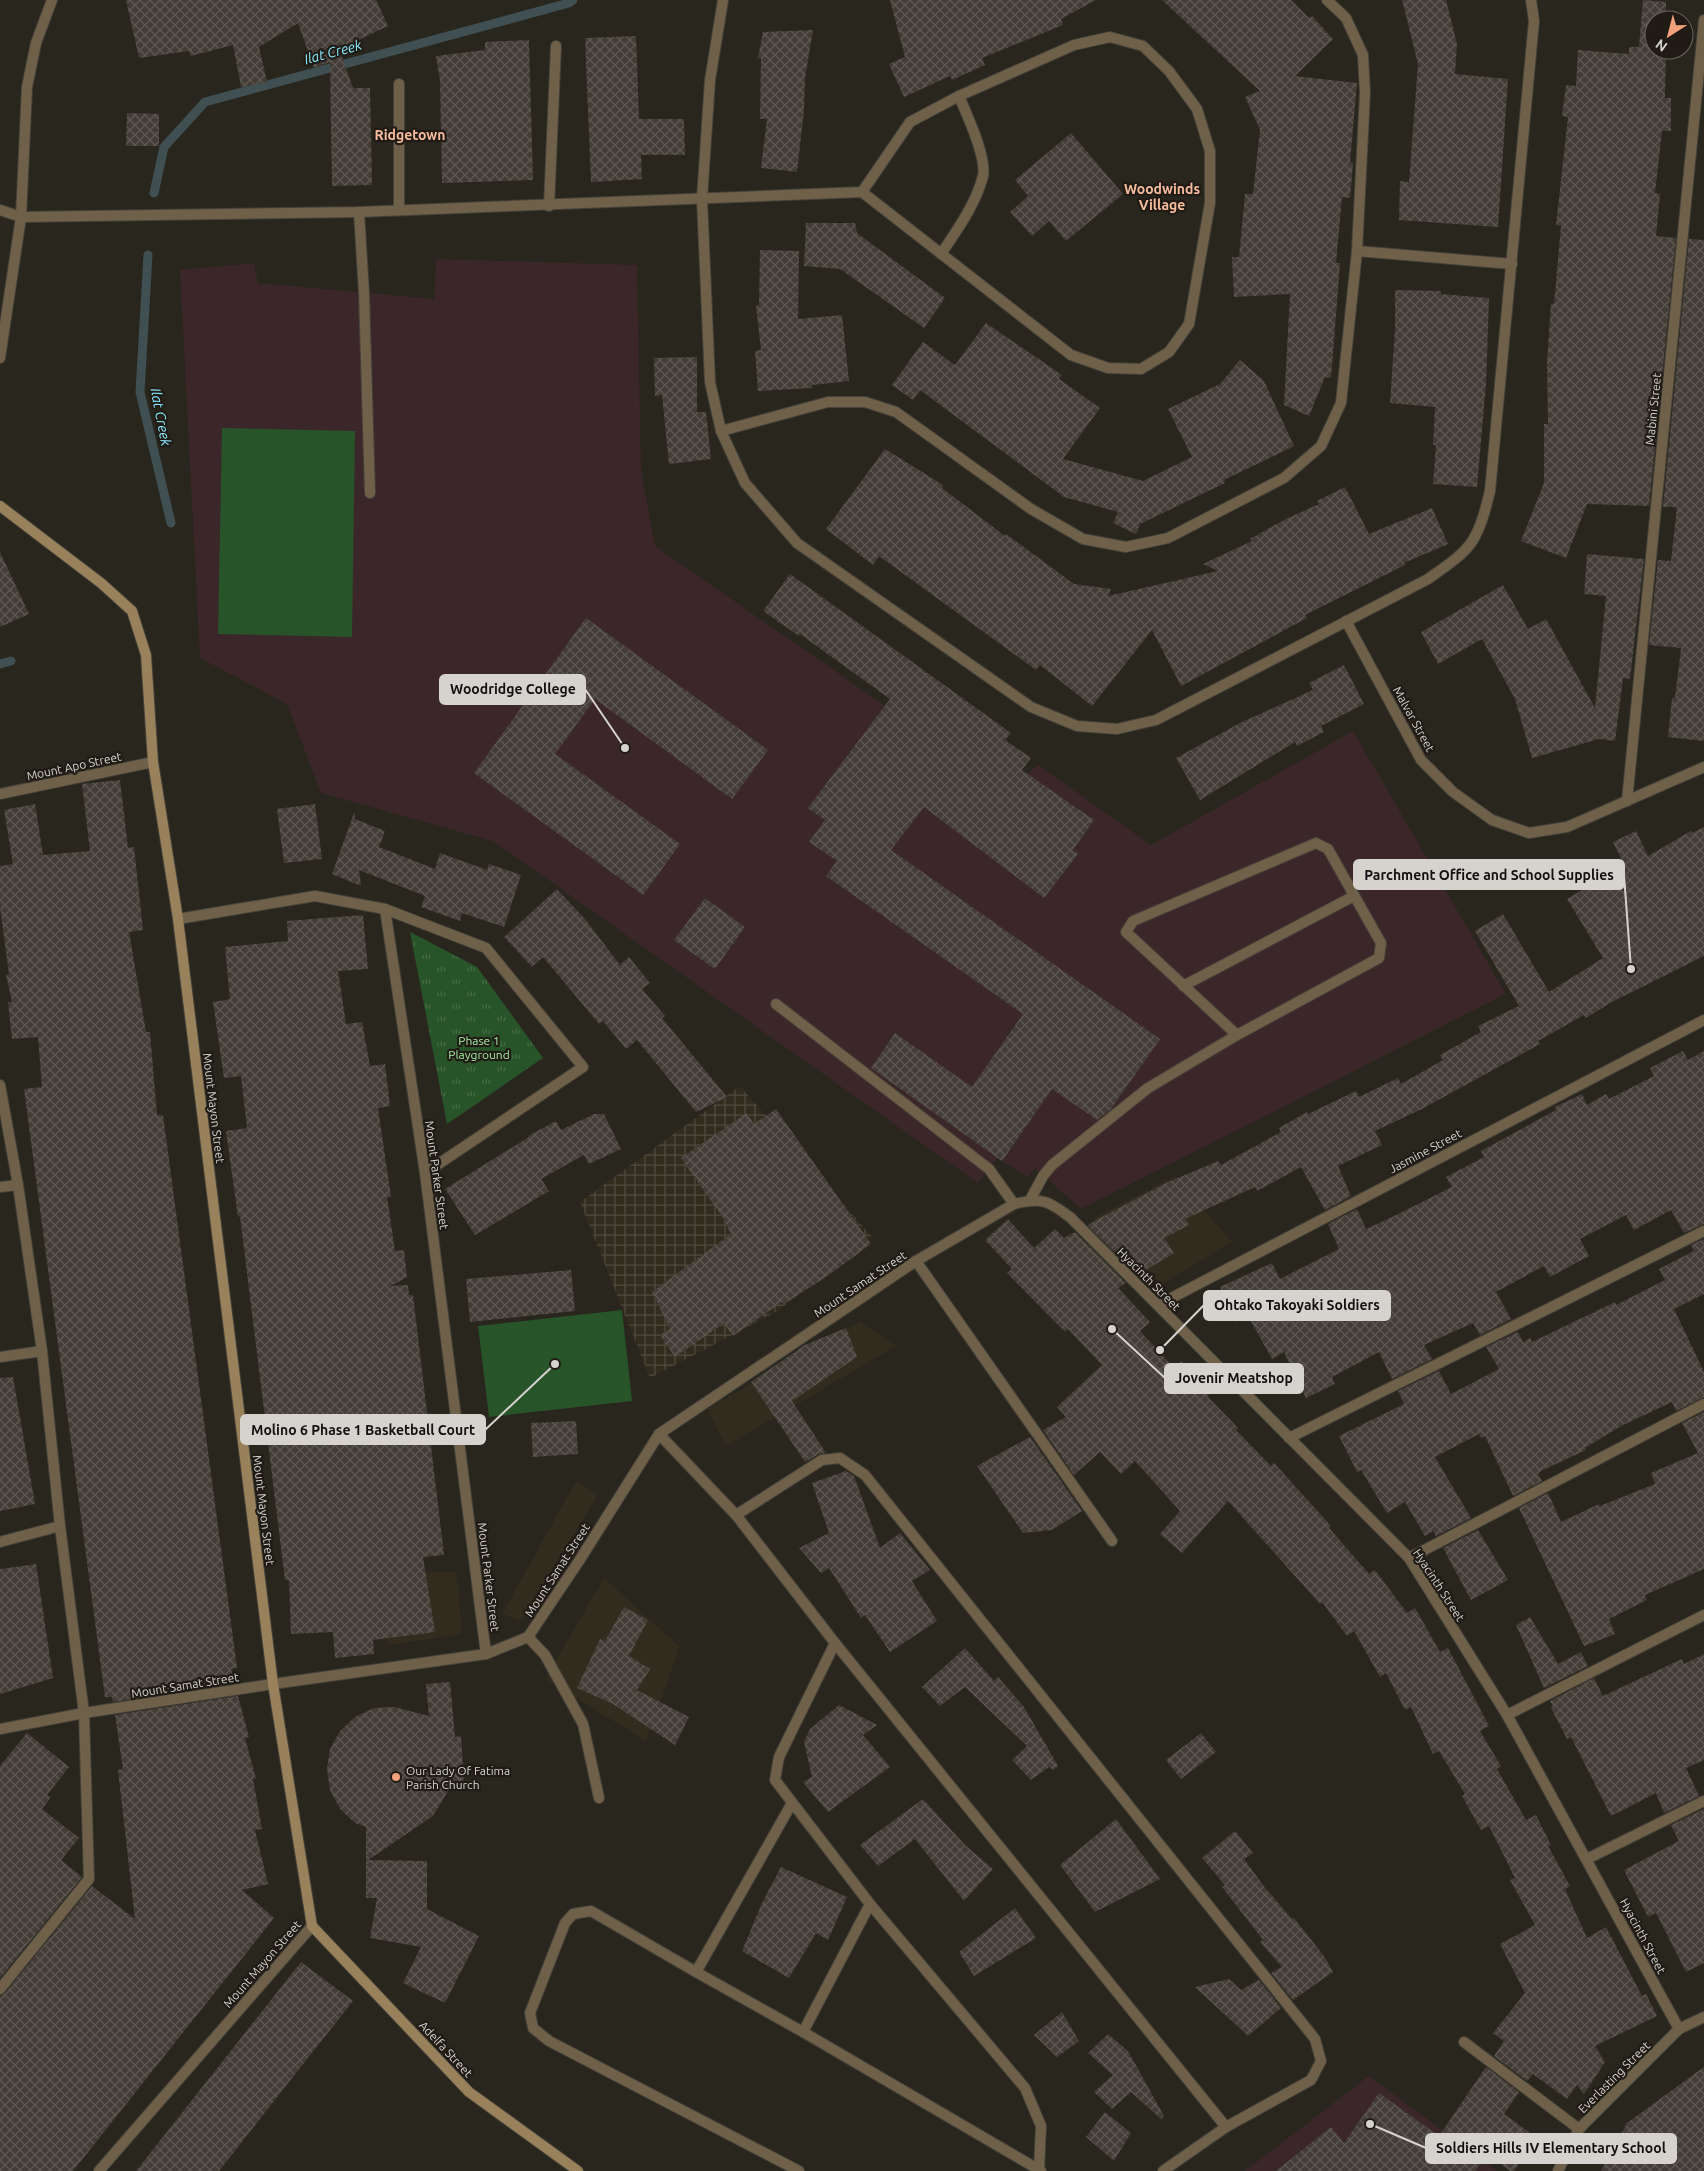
<svg xmlns="http://www.w3.org/2000/svg" width="1704" height="2171" viewBox="0 0 1704 2171" font-family="Ubuntu,sans-serif">
	<style>
		.built { fill: #322c1e }
		.industrial { fill: url(#industrial-grid) }
		.education { fill: #3b2729 }
		.park { fill: url(#park-tufts) }
		.pitch { fill: #285429 }
		.lines { fill: none; stroke-linecap: round; stroke-linejoin: round }
		.stream { stroke: #404f51; stroke-width: 9 }
		.building { fill: url(#building-cross-hatch) }
		.lane-casing { stroke: #45423a; stroke-width: 12 }
		.street-casing { stroke: #45423a; stroke-width: 12 }
		.secondary-casing { stroke: #45423a; stroke-width: 12 }
		.lane { stroke: #6f6149; stroke-width: 10 }
		.street { stroke: #6f6149; stroke-width: 10 }
		.secondary { stroke: #99825b; stroke-width: 10 }
		.poi-dot { fill: #f1a17b; stroke: #201c15; stroke-width: 2 }
		.labels { text-anchor: middle; dominant-baseline: central; stroke-width: 4.5; stroke-linejoin: round; paint-order: stroke }
		.street-label { font-size: 12px; fill: #d6d3ce; stroke: #201c15 }
		.park-label { font-size: 12px; fill: #a4eba4; stroke: #201c15 }
		.poi-label { font-size: 12px; fill: #d6d3ce; stroke: #201c15; text-anchor: start }
		.water-label { font-size: 14px; font-style: italic; fill: #89e9fd; stroke: #201c15 }
		.neighbourhood-label { font-size: 14px; font-weight: bold; fill: #f7bb9e; stroke: #201c15 }
		.leader { fill: none; stroke: #d6d3ce; stroke-width: 2 }
		.callout-dot { fill: #d6d3ce; stroke: #201c15; stroke-width: 2 }
		.callout { fill: #d6d3ce; stroke: #d6d3ce; stroke-width: 2 }
		.callout-label { font-size: 14px; text-anchor: middle; font-weight: bold; fill: #111 }
	</style>
	<defs>
		<pattern id="industrial-grid" width="8" height="8" patternUnits="userSpaceOnUse" patternTransform="scale(1.25)"><rect width="8" height="8" fill="#322c1e"/><path d="M0 4h8M4 0v8" fill="none" stroke="#4f4a3e"/></pattern>
		<pattern id="park-tufts" width="24" height="20" patternUnits="userSpaceOnUse" patternTransform="scale(1.25)"><rect width="24" height="20" fill="#285429"/><path d="M3 7l-1-3M5 7V3M7 7l1-3M15 17l-1-3M17 17v-4M19 17l1-3" fill="none" stroke="#466c47"/></pattern>
		<pattern id="building-cross-hatch" width="8" height="8" patternUnits="userSpaceOnUse" patternTransform="scale(1.25)"><rect width="8" height="8" fill="#443d37"/><path d="M0 0l8 8M0 8l8-8" fill="none" stroke="#5e5853"/></pattern>
	</defs>
	<rect width="100%" height="100%" fill="#29261e"/>
	<g class="built">
		<path d="M1175,1176L1232,1242L1162,1284L1093,1218Z"/>
		<path d="M860,1321L896,1346L726,1446L707,1409Z"/>
		<path d="M576,1481L598,1495L521,1621L502,1614Z"/>
		<path d="M420,1572H457L462,1634L388,1645L379,1609Z"/>
		<path d="M604,1578L680,1647L646,1741L545,1679Z"/>
	</g>
	<path class="industrial" d="M740,1086L873,1238L776,1312L650,1378L580,1202Z"/>
	<g class="education">
		<path d="M436,259L637,265L641,470L655,546L1008,791L1038,765L1151,845L1353,731L1506,994L1081,1209L1035,1168L1028,1177L997,1158L978,1183L493,841L321,793L287,704L200,658L180,270L254,263L258,283L434,299Z"/>
		<path d="M1369,2076L1497,2171H1245Z"/>
	</g>
	<path class="park" d="M410,932L477,967L543,1058L447,1124Z"/>
	<g class="pitch">
		<path d="M222,428L355,431L352,637L218,634Z"/>
		<path d="M622,1310L632,1401L489,1417L478,1326Z"/>
	</g>
	<g class="lines">
		<g class="stream">
			<path d="M154,193L164,147L205,102L569,3L573,0"/>
			<path d="M148,255L140,392L171,523"/>
			<path d="M0,664L11,661"/>
		</g>
	</g>
	<g class="building">
		<path d="M126,0H376L388,26L339,49L353,88H370L372,185L332,186L330,62L314,68L298,23L259,47L267,82L241,87L233,45L191,56L189,51L139,58Z"/>
		<path d="M890,0H1096L1061,19L1063,25L982,58L985,65L952,80L950,76L904,97L889,64L905,57Z"/>
		<path d="M1162,0H1291L1309,18L1312,16L1333,39L1295,76L1357,83L1350,162L1353,163L1350,198L1342,197L1336,263H1340L1331,378L1325,377L1309,416L1284,405L1290,294L1234,297L1232,257H1239L1245,194H1253L1260,130L1245,97L1260,91Z"/>
		<path d="M1402,0H1446L1457,44L1455,74L1508,79L1498,227L1399,220L1400,181L1409,182L1418,64Z"/>
		<path d="M1643,0L1666,2V20H1654V50H1666L1665,98H1671V131H1662L1655,193L1660,194L1656,236L1676,238L1649,506L1587,504L1566,558L1521,541L1544,483V424H1548L1547,362L1551,303L1554,304L1561,226L1556,225L1568,117L1562,116L1566,85L1576,86L1578,50L1629,54V47H1639Z"/>
		<path d="M813,30L805,78L804,110L797,172L761,168L767,119H760L761,58H758L763,32Z"/>
		<path d="M636,36L639,119H684L685,155H641L642,179L591,182L585,38Z"/>
		<path d="M529,40L533,180L442,183L440,81L436,56L485,50V42Z"/>
		<path d="M127,113L159,114V146H126Z"/>
		<path d="M1071,133L1123,194L1066,241L1049,221L1032,236L1010,212L1028,196L1015,180Z"/>
		<path d="M806,223H855L857,233L945,298L924,328L840,269L804,266Z"/>
		<path d="M1689,239L1704,240V741L1668,737L1672,698H1675L1681,648L1649,645L1658,560L1671,561L1677,507H1663Z"/>
		<path d="M760,250L799,251L798,319L842,315L849,381L812,385V388L758,391L755,351L761,350L756,306L759,305Z"/>
		<path d="M1395,290L1441,291V294L1489,298L1486,384L1477,487L1433,484L1436,445H1433L1435,407L1390,403L1395,330Z"/>
		<path d="M986,323L1062,375L1059,379L1100,408L1063,459L1143,481L1192,457L1168,409L1220,384L1240,360L1264,381L1294,446L1224,480L1225,483L1140,524L1136,534L1113,523L1118,512L1064,497L920,390L913,400L892,385L923,342L955,365Z"/>
		<path d="M697,357V412H706L711,459L669,464L662,395L655,396L654,358Z"/>
		<path d="M885,449L943,485L942,488L1005,536L1006,534L1074,584L1111,589L1108,596L1218,571L1203,564L1252,541L1250,539L1284,520L1319,504L1317,501L1345,487L1369,534L1432,508L1448,544L1404,563L1405,565L1305,615L1307,618L1181,686L1152,630L1092,706L1040,665L1036,670L879,556L873,565L826,529Z"/>
		<path d="M0,552L29,614L0,627Z"/>
		<path d="M1587,554L1644,559L1630,679L1623,678L1615,741L1599,739L1532,758L1515,699L1482,639L1438,664L1421,632L1503,585L1528,629L1546,619L1595,708L1606,596L1584,594Z"/>
		<path d="M790,574L1011,733L1005,740L1031,758L1022,770L1094,820L1073,850L1078,854L1044,898L924,807L891,850L1160,1039L1111,1109L1097,1120L1052,1089L1002,1161L871,1068L895,1033L972,1087L1023,1014L826,876L837,861L809,842L825,820L808,808L890,699L800,634L799,636L763,611Z"/>
		<path d="M586,618L768,750L732,799L595,699L555,754L680,844L643,895L474,773Z"/>
		<path d="M1344,665L1364,704L1321,726L1324,732L1297,746L1295,742L1200,800L1176,758L1240,723L1313,690L1309,683Z"/>
		<path d="M120,780L128,848L134,847L143,930L129,932L146,1032H150L157,1115H163L237,1668L231,1669L235,1683L113,1702L112,1697H105L24,1089L42,1087L38,1037L12,1039L8,1002H12L6,975L9,974L0,907V866L13,864L4,810L35,804L43,855L90,851L82,784Z"/>
		<path d="M315,804L322,859L284,863L277,809Z"/>
		<path d="M354,813L355,819L385,831L379,847L435,869L440,853L487,870L489,864L521,875L504,927L462,913L460,921L421,907L425,896L359,870L361,886L332,874Z"/>
		<path d="M1704,827V956L1610,1003L1586,1018L1584,1015L1538,1041L1540,1044L1422,1109L1375,1131L1382,1145L1338,1166L1351,1196L1325,1210L1301,1167L1257,1191L1255,1187L1185,1219L1189,1225L1164,1238L1174,1253L1138,1275L1087,1225L1166,1183L1218,1161L1221,1165L1281,1132L1279,1128L1307,1112L1308,1114L1356,1091L1359,1097L1398,1078L1401,1084L1443,1060L1440,1055L1481,1032L1478,1026L1519,1006L1475,931L1503,914L1549,992L1603,958L1567,899L1624,865L1613,842L1636,831L1648,856L1691,831L1692,833Z"/>
		<path d="M557,889L585,919L620,965L629,957L650,983L642,989L665,1016L662,1018L727,1097L696,1112L637,1040L626,1049L603,1021L599,1024L543,957L532,967L504,937Z"/>
		<path d="M705,898L745,927L715,969L674,940Z"/>
		<path d="M363,915L368,969L338,971L346,1024L362,1022L370,1066L385,1064L390,1106L378,1108L391,1197H387L395,1251L404,1250L407,1277L391,1286L408,1285L409,1295H413L444,1555L423,1557L435,1632L373,1640L374,1654L335,1658L333,1632L291,1634L289,1580H285L240,1216L238,1217L226,1131L247,1128L241,1076L224,1078L213,1002L230,999L225,947L288,941L287,921Z"/>
		<path d="M1683,1051L1688,1060L1704,1051V1224L1684,1233L1671,1210L1634,1230L1626,1215L1580,1239L1589,1256L1550,1277L1544,1266L1496,1292L1511,1319L1480,1335L1473,1323L1424,1345L1432,1359L1392,1379L1379,1352L1332,1377L1335,1384L1306,1398L1284,1352L1272,1359L1248,1316L1236,1322L1220,1287L1272,1263L1280,1279L1339,1249L1328,1224L1357,1209L1366,1229L1392,1217L1452,1187L1446,1177L1484,1157L1481,1151L1556,1110L1555,1107L1582,1094L1587,1105L1606,1094L1609,1099L1654,1076L1650,1068Z"/>
		<path d="M776,1109L871,1244L826,1277L784,1304L782,1302L733,1336L724,1323L675,1357L660,1335L670,1329L652,1292L731,1234L724,1219L681,1158L747,1113L754,1124Z"/>
		<path d="M594,1114H604L621,1149L589,1164L584,1155L541,1179L549,1191L475,1235L445,1189L529,1137L528,1136L556,1121L561,1130Z"/>
		<path d="M1008,1219L1034,1248L1055,1229L1064,1238L1075,1232L1126,1283L1118,1288L1150,1322L1140,1331L1174,1368L1181,1361L1211,1393L1207,1396L1238,1428L1236,1430L1271,1466L1274,1463L1331,1526L1329,1528L1369,1574L1375,1570L1407,1613L1415,1608L1440,1652L1448,1648L1489,1726L1480,1731L1501,1766L1497,1769L1526,1820L1536,1815L1551,1845L1548,1846L1570,1886L1565,1889L1587,1938L1606,1927L1642,1996L1646,1994L1657,2016L1595,2046L1605,2062L1584,2094L1577,2085L1567,2099L1533,2074L1527,2081L1494,2056L1504,2041L1493,2033L1525,1993L1500,1944L1535,1925L1510,1880L1515,1878L1489,1826L1481,1830L1462,1796L1465,1794L1439,1751L1433,1754L1411,1707L1405,1710L1386,1673L1380,1677L1354,1631L1347,1636L1322,1602L1320,1604L1228,1501L1182,1553L1160,1534L1180,1511L1135,1461L1121,1474L1100,1452L1074,1475L1043,1430L1066,1417L1057,1407L1102,1365L1068,1329L1065,1332L1007,1273L1012,1269L985,1240Z"/>
		<path d="M1704,1239V1294L1674,1309L1704,1372V1397L1676,1411L1672,1402L1621,1426L1585,1448L1586,1450L1541,1471L1538,1474L1542,1481L1513,1496L1485,1436L1481,1438L1479,1434L1435,1457L1471,1518L1436,1536L1433,1531L1425,1536L1405,1502L1387,1513L1361,1470L1357,1472L1339,1436L1404,1404L1398,1391L1439,1371L1451,1394L1499,1369L1486,1347L1518,1332L1523,1342L1530,1338L1532,1342L1615,1302L1616,1305L1665,1280L1659,1269L1694,1251L1691,1245Z"/>
		<path d="M571,1270L575,1311L470,1322L466,1279Z"/>
		<path d="M846,1328L857,1357L792,1401L826,1453L819,1454L805,1462L751,1382L805,1345Z"/>
		<path d="M13,1377L35,1504L0,1511V1378Z"/>
		<path d="M1704,1412V1569L1645,1595L1647,1600L1609,1619L1615,1634L1584,1646L1519,1508L1548,1493L1561,1522L1599,1504L1600,1506L1655,1484L1651,1473L1698,1453L1682,1423Z"/>
		<path d="M576,1421L578,1454L533,1457L531,1423Z"/>
		<path d="M1030,1437L1082,1511L1052,1530L1023,1533L977,1466Z"/>
		<path d="M846,1471L854,1476L880,1548L900,1533L930,1570L912,1581L937,1621L890,1652L865,1615L861,1618L829,1568L821,1573L799,1548L829,1533L812,1483Z"/>
		<path d="M1478,1530L1508,1580L1471,1600L1443,1548Z"/>
		<path d="M36,1564L53,1678L0,1694V1569Z"/>
		<path d="M624,1607L648,1620L629,1656L650,1669L637,1690L689,1717L675,1745L613,1704L577,1688L600,1639L605,1641Z"/>
		<path d="M1530,1617L1558,1664L1581,1652L1588,1666L1544,1688L1516,1625Z"/>
		<path d="M965,1648L994,1681L998,1677L1024,1707L1058,1766L1053,1770L1049,1767L1031,1780L1012,1760L1027,1746L965,1687L940,1706L922,1687Z"/>
		<path d="M1704,1654V1760L1686,1768L1699,1796L1664,1813L1656,1793L1611,1816L1571,1737L1567,1739L1551,1708L1553,1707L1550,1701L1594,1678L1603,1696L1682,1659L1684,1664Z"/>
		<path d="M450,1682L455,1737L461,1736L464,1784L451,1786L433,1816L368,1860L427,1861V1909L479,1936L445,2003L403,1983L421,1947L370,1938L377,1898H366V1827L355,1823L340,1809L330,1790L327,1769L330,1749L340,1731L355,1717L374,1708L394,1707L429,1716L426,1684Z"/>
		<path d="M238,1696L249,1737L245,1738L256,1779H253L262,1829L255,1830L268,1884L242,1890L274,1918L73,2171H0V1996L5,1993L92,1886L135,1919L118,1770L123,1769L115,1715Z"/>
		<path d="M839,1705L877,1725L863,1735L890,1767L828,1812L803,1782L812,1777L804,1742L810,1729Z"/>
		<path d="M27,1733L69,1767L47,1795L51,1797L42,1809L79,1838L61,1860L82,1877L0,1978V1766Z"/>
		<path d="M1201,1733L1216,1752L1181,1779L1166,1760Z"/>
		<path d="M923,1799L965,1845L993,1869L964,1901L915,1839L878,1866L860,1845Z"/>
		<path d="M1704,1809V1963L1686,1972L1656,1913L1648,1917L1624,1870L1679,1841L1671,1825Z"/>
		<path d="M1116,1819L1160,1879L1095,1912L1060,1865Z"/>
		<path d="M1235,1831L1253,1853L1244,1859L1266,1889L1292,1919L1294,1918L1324,1956L1333,1972L1293,2000L1271,1973L1282,1967L1260,1942L1263,1940L1222,1887L1225,1885L1202,1858Z"/>
		<path d="M781,1867L847,1897L828,1940L816,1933L789,1978L742,1951L762,1903Z"/>
		<path d="M1015,1908L1036,1938L974,1976L959,1952Z"/>
		<path d="M301,1962L353,2001L296,2073L219,2171H136Z"/>
		<path d="M1229,1979L1241,1990L1259,1980L1281,2008L1248,2036L1195,1987Z"/>
		<path d="M1062,2012L1079,2041L1057,2057L1034,2035Z"/>
		<path d="M1108,2034L1128,2051L1164,2116L1161,2119L1131,2092L1112,2109L1094,2092L1113,2075L1088,2053Z"/>
		<path d="M1486,2067L1519,2092L1504,2114L1537,2138L1514,2171H1510L1487,2154L1475,2171H1276L1331,2127L1344,2143L1379,2093L1439,2136Z"/>
		<path d="M1704,2067V2171H1601L1627,2123Z"/>
		<path d="M1105,2112L1131,2133L1114,2161L1086,2137Z"/>
	</g>
	<g class="lines">
		<defs>
			<g id="lane">
				<path d="M359,212L364,293L370,493"/>
				<path d="M1183,986L1354,896"/>
				<path d="M776,1004L989,1169L1014,1204"/>
				<path d="M1030,1200L1043,1176L1052,1165L1148,1088L1237,1035L1379,958L1381,943L1328,849L1316,843L1133,921L1126,932L1237,1035"/>
				<path d="M528,1637L545,1655L583,1724L599,1798"/>
			</g>
			<g id="street">
				<path d="M723,0L710,80L702,199L710,382L721,431L745,483L797,543L1031,707L1077,726L1117,729L1156,720L1428,579C1443,568 1463,556 1473,540C1482,525 1486,507 1490,491L1534,21L1531,0"/>
				<path d="M549,206L556,46"/>
				<path d="M399,209V84"/>
				<path d="M0,210L21,217L359,212L862,192L1071,355L1108,368L1141,369L1169,352L1189,324L1210,203V151L1197,109L1169,71L1143,46L1110,37L1074,45L959,96L910,122L862,192"/>
				<path d="M1357,251L1512,264"/>
				<path d="M941,254C957,230 976,204 983,176C987,157 966,113 959,96"/>
				<path d="M0,358L21,217L27,87L36,43L52,0"/>
				<path d="M721,431L828,402H865L896,412L1031,509L1083,539L1126,547L1168,538L1284,478L1321,446L1341,403L1357,251L1365,93L1363,55L1346,18L1327,0"/>
				<path d="M1346,621L1421,760L1453,792L1492,820L1529,833L1567,827L1704,767"/>
				<path d="M0,794L153,762"/>
				<path d="M1627,801L1704,20"/>
				<path d="M385,909L425,1173L486,1654"/>
				<path d="M178,919L315,896L385,909L486,948L583,1067L425,1173"/>
				<path d="M0,1085L18,1185L42,1351L60,1526L84,1713L89,1879L0,1989"/>
				<path d="M0,1187L18,1185"/>
				<path d="M916,1261L1112,1541"/>
				<path d="M1158,1305L1704,1020"/>
				<path d="M0,1357L42,1351"/>
				<path d="M659,1434L736,1515L835,1643L1226,2127L1163,2171"/>
				<path d="M1289,1438L1704,1231"/>
				<path d="M736,1515L822,1460L840,1458L865,1475L1315,2039L1321,2061L1311,2080L1226,2127"/>
				<path d="M0,1542L60,1526"/>
				<path d="M1409,1558L1704,1404"/>
				<path d="M835,1643L779,1757L775,1780L870,1904L1025,2088L1041,2126L1039,2170"/>
				<path d="M1507,1715L1704,1615"/>
				<path d="M0,1729L84,1713L273,1684L486,1654L528,1637L579,1561L659,1434L916,1261L1014,1204C1042,1197 1049,1201 1071,1218L1409,1558L1507,1715L1679,2029"/>
				<path d="M792,1803L696,1972L803,2032L1041,2171"/>
				<path d="M1587,1859L1704,1801"/>
				<path d="M696,1972L591,1911L573,1914L565,1923L530,2013L533,2028L549,2041L799,2171"/>
				<path d="M803,2032L870,1904"/>
				<path d="M1464,2042L1579,2129"/>
				<path d="M99,2171L312,1926"/>
				<path d="M1558,2171L1579,2129L1679,2029L1704,2017"/>
			</g>
			<path id="secondary" d="M0,506L101,583L132,611L146,655L153,762L178,919L273,1684L312,1926L469,2092L578,2171"/>
		</defs>
		<use href="#lane" class="lane-casing"/>
		<use href="#street" class="street-casing"/>
		<use href="#secondary" class="secondary-casing"/>
		<use href="#lane" class="lane"/>
		<use href="#street" class="street"/>
		<use href="#secondary" class="secondary"/>
	</g>
	<circle class="poi-dot" cx="396" cy="1777" r="5"/>
	<g class="labels">
		<g class="street-label">
			<text transform="translate(1653 409) rotate(-84)">Mabini Street</text>
			<text transform="translate(1414 719) rotate(61)">Malvar Street</text>
			<text transform="translate(74 766) rotate(-12)">Mount Apo Street</text>
			<text transform="translate(214 1108) rotate(83)">Mount Mayon Street</text>
			<text transform="translate(1425 1151) rotate(-28)">Jasmine Street</text>
			<text transform="translate(437 1175) rotate(82)">Mount Parker Street</text>
			<text transform="translate(1149 1279) rotate(45)">Hyacinth Street</text>
			<text transform="translate(860 1284) rotate(-34)">Mount Samat Street</text>
			<text transform="translate(264 1510) rotate(83)">Mount Mayon Street</text>
			<text transform="translate(557 1570) rotate(-57)">Mount Samat Street</text>
			<text transform="translate(489 1577) rotate(83)">Mount Parker Street</text>
			<text transform="translate(1439 1585) rotate(57)">Hyacinth Street</text>
			<text transform="translate(185 1685) rotate(-9)">Mount Samat Street</text>
			<text transform="translate(1643 1936) rotate(62)">Hyacinth Street</text>
			<text transform="translate(262 1964) rotate(-49)">Mount Mayon Street</text>
			<text transform="translate(446 2049) rotate(47)">Adelfa Street</text>
			<text transform="translate(1614 2077) rotate(-45)">Everlasting Street</text>
		</g>
		<g class="park-label">
			<text x="479" y="1040">Phase 1<tspan x="479" dy="14">Playground</tspan></text>
		</g>
		<g class="poi-label">
			<text x="406" y="1770">Our Lady Of Fatima<tspan x="406" dy="14">Parish Church</tspan></text>
		</g>
		<g class="water-label">
			<text transform="translate(333 52) rotate(-15)">Ilat Creek</text>
			<text transform="translate(161 417) rotate(79)">Ilat Creek</text>
		</g>
		<g class="neighbourhood-label">
			<text x="410" y="135">Ridgetown</text>
			<text x="1162" y="189">Woodwinds<tspan x="1162" dy="16">Village</tspan></text>
		</g>
	</g>
	<path class="leader" d="M625 748L585 689M1631 969L1624 875M1160 1350L1204 1305M1112 1329L1165 1378M555 1364L485 1430M1370 2124L1426 2148"/>
	<g class="callout-dot">
		<circle cx="625" cy="748" r="5"/>
		<circle cx="1631" cy="969" r="5"/>
		<circle cx="1160" cy="1350" r="5"/>
		<circle cx="1112" cy="1329" r="5"/>
		<circle cx="555" cy="1364" r="5"/>
		<circle cx="1370" cy="2124" r="5"/>
	</g>
	<g class="callout">
		<rect x="440" y="675" width="145" height="29" rx="5"/>
		<rect x="1354" y="860" width="270" height="29" rx="5"/>
		<rect x="1204" y="1291" width="186" height="29" rx="5"/>
		<rect x="1165" y="1364" width="138" height="29" rx="5"/>
		<rect x="241" y="1415" width="244" height="29" rx="5"/>
		<rect x="1426" y="2134" width="250" height="29" rx="5"/>
	</g>
	<g class="callout-label">
		<text x="513" y="694">Woodridge College</text>
		<text x="1489" y="880">Parchment Office and School Supplies</text>
		<text x="1297" y="1310">Ohtako Takoyaki Soldiers</text>
		<text x="1234" y="1383">Jovenir Meatshop</text>
		<text x="363" y="1435">Molino 6 Phase 1 Basketball Court</text>
		<text x="1551" y="2153">Soldiers Hills IV Elementary School</text>
	</g>
	<g transform="translate(1669 35) rotate(216)"><circle r="24" fill="#201c15" stroke="#69655f"/>
	<path d="M0-4L9 19L0 12L-9 19Z" fill="#f1a17b"/>
	<text y="-8" font-size="14" font-weight="bold" text-anchor="middle" fill="#d6d3ce">N</text>
	</g>
</svg>
